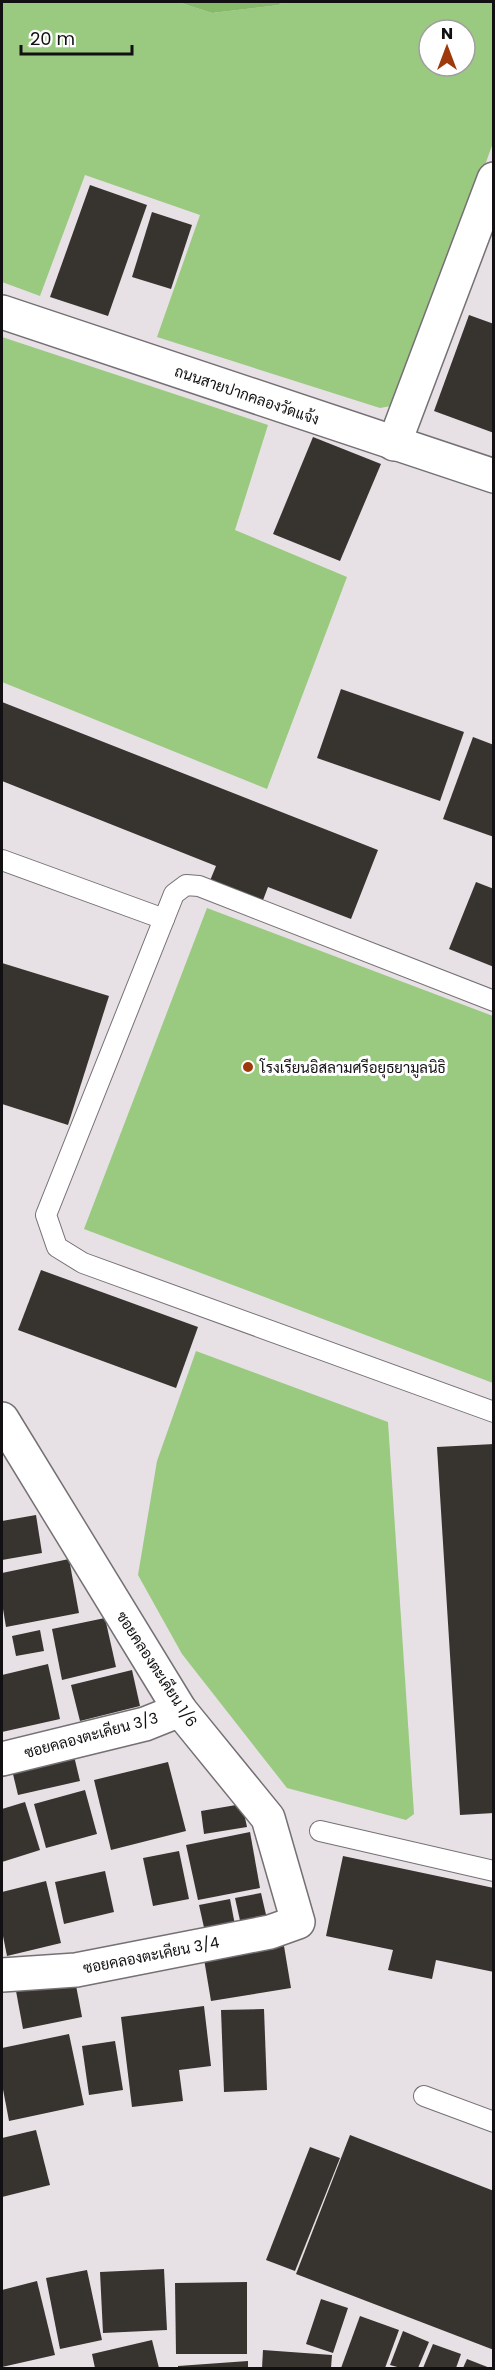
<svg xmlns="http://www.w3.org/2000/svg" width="495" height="2370" viewBox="0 0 495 2370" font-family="Poppins,Sarabun,sans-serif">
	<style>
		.green { fill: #9ac980; fill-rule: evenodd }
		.forest { fill: #86b968 }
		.building { fill: #37332f }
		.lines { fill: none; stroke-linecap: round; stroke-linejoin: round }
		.service-casing { stroke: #757074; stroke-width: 22 }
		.minor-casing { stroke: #757074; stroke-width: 36 }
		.tertiary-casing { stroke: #757074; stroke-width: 36 }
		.service { stroke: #fff; stroke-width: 20 }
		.minor { stroke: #fff; stroke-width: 33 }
		.tertiary { stroke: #fff; stroke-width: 33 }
		.poi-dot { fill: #9e390b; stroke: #fff; stroke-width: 2 }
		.labels { text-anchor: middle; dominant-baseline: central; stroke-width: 6; stroke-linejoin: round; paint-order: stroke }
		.street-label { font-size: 15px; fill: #121012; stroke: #fff }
		.poi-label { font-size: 15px; fill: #121012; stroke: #fff; text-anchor: start }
	</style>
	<rect width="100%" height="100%" fill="#e7e1e6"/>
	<g class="green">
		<path d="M2,2H178L212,13L279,5L281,2H493V143L397,405L380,408L157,337L200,215L85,175L40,296L2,282ZM429,30H465V66H429Z"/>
		<path d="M2,337L268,425L235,530L347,577L267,789L2,682Z"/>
		<path d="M207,908L493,1016V1383L84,1229Z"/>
		<path d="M196,1351L388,1422L414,1814L406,1820L287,1788L182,1654L138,1575L157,1461Z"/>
	</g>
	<path class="forest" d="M178,2H281L279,5L212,13Z"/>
	<g class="building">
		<path d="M90,185L147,205L108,316L50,297Z"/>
		<path d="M152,212L192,225L171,289L132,277Z"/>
		<path d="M469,315L494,324V433L434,411Z"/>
		<path d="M313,437L381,464L340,561L273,534Z"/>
		<path d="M341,689L464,732L440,801L317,758Z"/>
		<path d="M2,702L378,850L351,919L268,887L260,908L207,888L216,866L2,781Z"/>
		<path d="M473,737L494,745V837L443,819Z"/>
		<path d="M476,882L494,889V967L449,949Z"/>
		<path d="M2,963L109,996L68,1125L2,1104Z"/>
		<path d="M41,1270L198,1327L176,1388L18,1330Z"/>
		<path d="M494,1444V1813L460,1815L437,1447Z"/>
		<path d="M36,1515L42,1553L2,1560V1521Z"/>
		<path d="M69,1559L79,1613L6,1627L2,1603V1573Z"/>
		<path d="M105,1618L116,1667L62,1680L52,1629Z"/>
		<path d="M40,1630L44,1651L16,1656L12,1636Z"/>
		<path d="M48,1664L60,1719L2,1732V1675Z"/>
		<path d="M132,1670L140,1706L80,1721L71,1685Z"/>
		<path d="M74,1756L80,1781L18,1795L12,1770Z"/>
		<path d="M168,1762L186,1831L111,1850L94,1780Z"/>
		<path d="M85,1790L97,1834L46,1848L34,1804Z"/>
		<path d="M25,1802L40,1850L2,1862V1809Z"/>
		<path d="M242,1804L247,1827L204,1834L201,1811Z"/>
		<path d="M250,1832L260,1888L198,1900L186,1845Z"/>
		<path d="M179,1851L189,1899L153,1906L143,1858Z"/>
		<path d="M343,1856L494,1888V1972L436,1960L432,1979L388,1970L393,1950L326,1936Z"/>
		<path d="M105,1871L114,1912L64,1924L55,1882Z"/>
		<path d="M46,1881L61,1943L7,1956L2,1931V1892Z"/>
		<path d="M261,1893L267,1919L241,1925L235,1898Z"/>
		<path d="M230,1899L235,1925L205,1932L199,1905Z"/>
		<path d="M284,1946L291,1988L211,2001L204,1959Z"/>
		<path d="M75,1980L82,2017L23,2029L16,1991Z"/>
		<path d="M204,2006L211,2066L179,2070L183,2101L132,2107L121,2017Z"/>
		<path d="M264,2009L267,2090L224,2092L221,2010Z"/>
		<path d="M69,2034L84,2105L9,2121L2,2084V2048Z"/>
		<path d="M115,2041L123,2090L89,2095L82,2046Z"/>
		<path d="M36,2130L50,2185L2,2197V2138Z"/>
		<path d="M350,2135L494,2191V2350L296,2274Z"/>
		<path d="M310,2147L340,2158L295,2271L266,2260Z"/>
		<path d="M164,2269L167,2330L103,2333L100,2272Z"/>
		<path d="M87,2270L102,2340L60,2349L46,2278Z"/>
		<path d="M37,2281L55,2355L2,2367V2290Z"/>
		<path d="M247,2282V2354H176L175,2283Z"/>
		<path d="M321,2299L348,2308L333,2353L306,2344Z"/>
		<path d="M360,2316L399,2330L385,2368H341Z"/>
		<path d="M403,2331L429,2342L418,2368H401L390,2365Z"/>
		<path d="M152,2340L159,2368H95L92,2354Z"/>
		<path d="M433,2344L461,2354L456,2368H423Z"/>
		<path d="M263,2350L332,2355L331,2368H262Z"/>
		<path d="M467,2359L490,2368H463Z"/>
		<path d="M248,2361V2368H178V2366Z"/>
	</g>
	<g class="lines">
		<defs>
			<g id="service">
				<path d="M2,860L164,919L174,894L186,885L199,886L494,1001"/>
				<path d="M164,919L46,1215L57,1247L83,1263L494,1412"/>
				<path d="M320,1831L494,1871"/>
				<path d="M424,2096L494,2122"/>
			</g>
			<g id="minor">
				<path d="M394,444L494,179"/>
				<path d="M2,1419L180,1710L268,1818L298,1922L270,1932L76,1970L2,1975"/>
				<path d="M2,1759L145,1724L180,1710"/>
			</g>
			<path id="tertiary" d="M2,312L494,476"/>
		</defs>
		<use href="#service" class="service-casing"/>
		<use href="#minor" class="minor-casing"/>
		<use href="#tertiary" class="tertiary-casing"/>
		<use href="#service" class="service"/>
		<use href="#minor" class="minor"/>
		<use href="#tertiary" class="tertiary"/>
	</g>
	<circle class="poi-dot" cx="248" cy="1067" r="6"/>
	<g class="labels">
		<g class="street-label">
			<text transform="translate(247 395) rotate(19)">ถนนสายปากคลองวัดแจ้ง</text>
			<text transform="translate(157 1669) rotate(57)">ซอยคลองตะเคียน 1/6</text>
			<text transform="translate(91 1735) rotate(-15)">ซอยคลองตะเคียน 3/3</text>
			<text transform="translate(151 1955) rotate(-11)">ซอยคลองตะเคียน 3/4</text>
		</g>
		<g class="poi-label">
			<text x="260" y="1067">โรงเรียนอิสลามศรีอยุธยามูลนิธิ</text>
		</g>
	</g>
	<rect width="495" height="2370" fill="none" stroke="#121012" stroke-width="6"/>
	<g transform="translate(447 48)"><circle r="28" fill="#ffffff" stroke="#a09fa0" stroke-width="1.5"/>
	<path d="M0-4.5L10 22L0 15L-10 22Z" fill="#9e390b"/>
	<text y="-9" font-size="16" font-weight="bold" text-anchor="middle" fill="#121012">N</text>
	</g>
	<path d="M21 45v9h111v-9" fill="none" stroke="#121012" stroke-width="3"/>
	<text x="30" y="45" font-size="18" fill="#121012" stroke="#ffffff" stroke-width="4.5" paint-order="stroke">20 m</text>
</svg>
